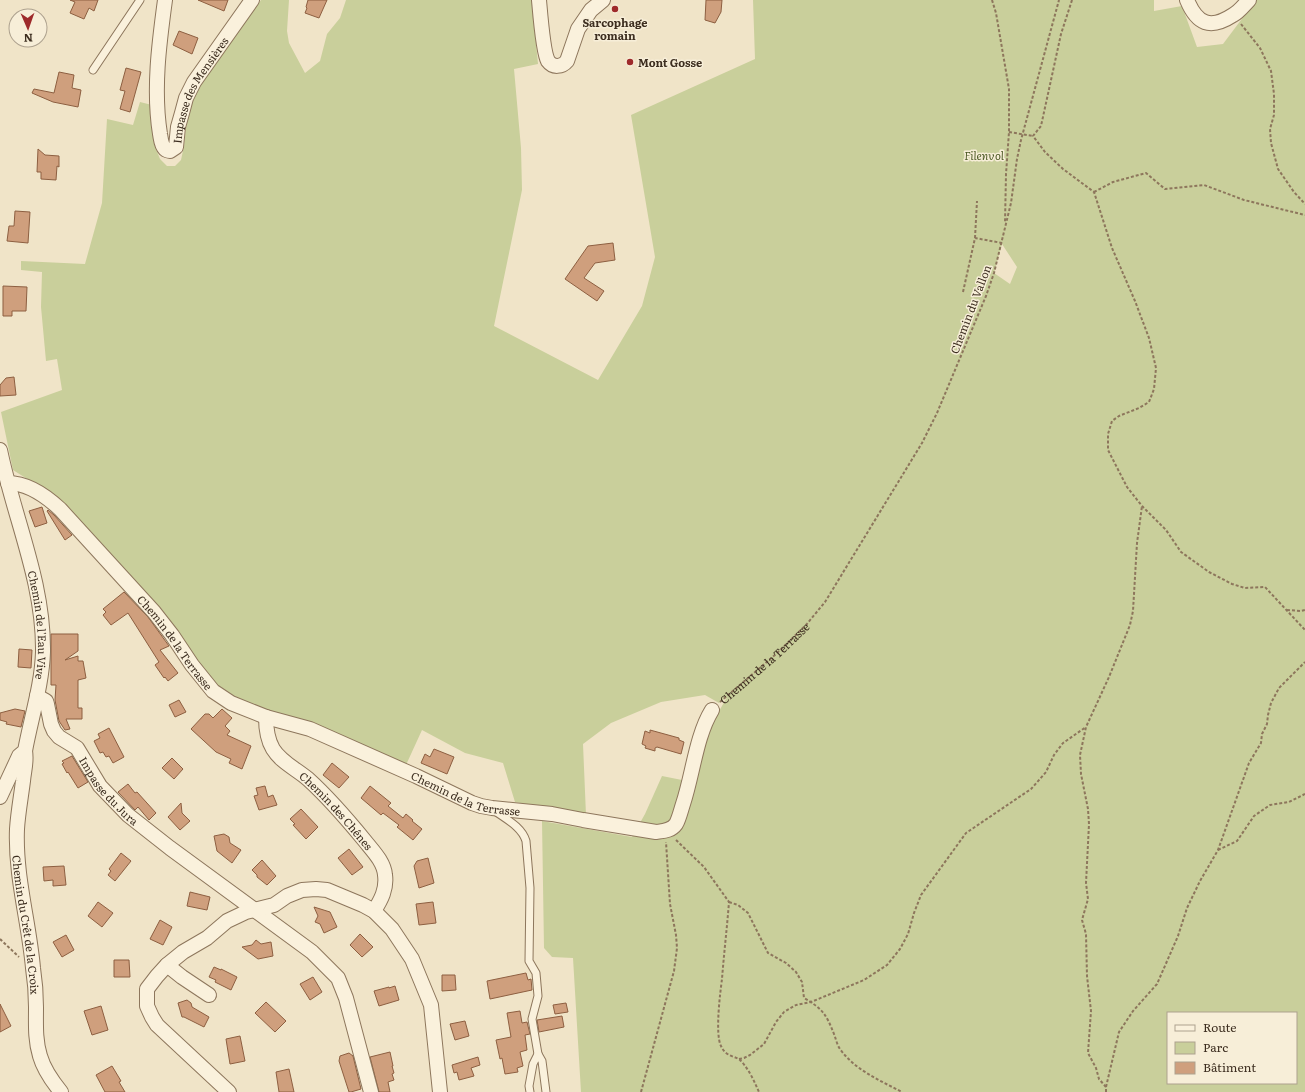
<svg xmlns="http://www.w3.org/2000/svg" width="1305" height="1092" viewBox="0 0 1305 1092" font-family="Literata,serif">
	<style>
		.green { fill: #c9cf9b; fill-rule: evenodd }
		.building { fill: #cf9f7d; stroke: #8d5f41 }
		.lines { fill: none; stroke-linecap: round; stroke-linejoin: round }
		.service-casing { stroke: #8d765c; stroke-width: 9 }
		.minor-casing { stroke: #8d765c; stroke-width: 16 }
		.path { stroke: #8d765c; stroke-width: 2; stroke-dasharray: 3 2; stroke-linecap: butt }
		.service { stroke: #faf1dc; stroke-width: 7 }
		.minor { stroke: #faf1dc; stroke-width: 14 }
		.path-bridge { stroke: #8d765c; stroke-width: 2; stroke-dasharray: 3 2; stroke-linecap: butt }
		.poi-dot { fill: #9e2a2b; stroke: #f7eed8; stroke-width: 1.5 }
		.labels { text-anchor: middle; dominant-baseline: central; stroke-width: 3; stroke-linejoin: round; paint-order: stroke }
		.poi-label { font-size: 11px; font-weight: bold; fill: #3d2e20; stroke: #f7eed8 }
		.street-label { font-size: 11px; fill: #3d2e20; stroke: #f7eed8 }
		.park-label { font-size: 11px; font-style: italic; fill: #4d5a26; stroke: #f7eed8 }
	</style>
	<rect width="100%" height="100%" fill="#f0e4c8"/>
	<path class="green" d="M261,0H289L287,31L289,43L305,73L320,61L327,34L340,18L346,0H534V22L538,64L514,69L521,148L522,190L494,326L598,380L642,306L655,257L631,115L755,59L753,0H1154V11L1182,6L1197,47L1223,44L1256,0H1305V1092H581L573,958L552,957L544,948L542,821L632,837L645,814L662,776L682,780L679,798L708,731L727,697L719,703L705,695L661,702L611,723L583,744L586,815L515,802L503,763L465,753L422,730L406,765L267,712L239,699L216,684L133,578L62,501L13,470L1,412L62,390L57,359L46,361L41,307L42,272L21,270V261L85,264L102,203L107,119L133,125L140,102L152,105L156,149L160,159L167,166H175L181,160L184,146L186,127L191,103L196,92L206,74ZM1002,244L1017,267L1010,284L994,273ZM1168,1013H1296V1083H1168Z"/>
	<g class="building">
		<path d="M70,0H98L94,11L89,8L84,19L70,13L75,2Z"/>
		<path d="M198,0H228L224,11Z"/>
		<path d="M308,0H327L319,18L305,13L307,8L306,7Z"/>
		<path d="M706,0H722L721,12L715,23L705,20Z"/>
		<path d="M179,31L198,38L192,54L173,45Z"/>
		<path d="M126,68L141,72L130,112L120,109L125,91L120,90Z"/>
		<path d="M59,72L74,75L72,88L81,90L78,107L53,102L32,93L34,89L54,93Z"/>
		<path d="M38,149L45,155L59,156V167L57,166L56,180L41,179V172H37Z"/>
		<path d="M15,211L30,212L28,243L7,241L9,226H14Z"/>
		<path d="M613,243L615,260L595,263L584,278L604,291L597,301L565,279L588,246Z"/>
		<path d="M3,286L27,287L26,311H12V316H3Z"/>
		<path d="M14,377L16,395L0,396V385L6,378Z"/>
		<path d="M42,507L47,523L35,527L29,511Z"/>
		<path d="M48,510L54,515L72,535L65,540L47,511Z"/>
		<path d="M124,592L148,617L169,646L160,650L178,673L168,681L165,677L164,678L155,665L159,662L128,613L111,625L103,615L106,612L103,609Z"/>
		<path d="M51,634H78V651L65,660L78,656V661H83L86,678L78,680V708H82V719H66L70,729L65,730L59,721L55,700L56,685H51Z"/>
		<path d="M19,649L32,650L31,668L18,667Z"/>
		<path d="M179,700L186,712L175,717L169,705Z"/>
		<path d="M15,709L25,711L21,727L6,724L7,722L0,720V713Z"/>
		<path d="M222,709L232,718L225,726L230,731L227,735L251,746L242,769L229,763L231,759L216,752L191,729L205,714H209L213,718Z"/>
		<path d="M109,728L124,757L113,763L109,756L106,757L103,752L100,753L94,741L100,738L98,734Z"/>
		<path d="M650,730L679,738V740L684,742L681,754L657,747L655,748V751L645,748L646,746L642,744L645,731L650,733Z"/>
		<path d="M434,749L454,757L447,774L421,763L425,754L430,757Z"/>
		<path d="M72,756L88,782L78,788L68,772L67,773L62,764L64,763L62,761Z"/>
		<path d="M172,758L183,769L174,779L162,768Z"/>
		<path d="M332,763L349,777L339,788L323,775Z"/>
		<path d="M128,784L135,793L137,792L156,813L149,820L138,807L135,810L118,792Z"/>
		<path d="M265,786L268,797L273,795L277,805L259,810L254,796L258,795L256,788Z"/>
		<path d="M370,786L391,803L388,806L403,818L406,814L413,820L412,821L422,829L413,840L397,827L399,825L383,813L381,815L361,798Z"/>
		<path d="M181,803L182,813L190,821L180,830L168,817Z"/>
		<path d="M301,809L318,827L306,839L293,825L295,824L290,819Z"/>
		<path d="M224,834L229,837L230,843L241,850L232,863L217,851L214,836Z"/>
		<path d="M349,849L363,867L352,875L338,858Z"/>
		<path d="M121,853L131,861L115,881L108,875L111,871L109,869Z"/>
		<path d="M428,858L434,883L419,888L414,866L417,861Z"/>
		<path d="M262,860L276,876L267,885L257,877V875L252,870Z"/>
		<path d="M64,866L66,885L53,886V880L44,881L43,867Z"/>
		<path d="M190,892L210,897L207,910L187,906Z"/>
		<path d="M98,902L113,913L102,927L88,916Z"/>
		<path d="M433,902L436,923L419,925L416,904Z"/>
		<path d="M314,907L330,912L337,927L324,933L320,924L315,922L318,916Z"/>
		<path d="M160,920L172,927L163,945L150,939Z"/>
		<path d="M360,934L373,947L362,957L350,945Z"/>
		<path d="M66,935L74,950L62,957L53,942Z"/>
		<path d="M256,940L261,944L271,942L273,956L258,959L242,947L252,945Z"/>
		<path d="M114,960H129L130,977H114Z"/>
		<path d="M214,967L221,970V969L237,977L231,990L215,982L216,980L209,977Z"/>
		<path d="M526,973L528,980L531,979L532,990L490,999L487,981Z"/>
		<path d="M442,975H455L456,990L442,991Z"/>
		<path d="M313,977L322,992L310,1000L300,984Z"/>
		<path d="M395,986L399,1000L379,1006L374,991L389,987V988Z"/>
		<path d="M187,1000L191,1003L192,1007L209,1017L204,1027L184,1017H182L178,1003Z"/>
		<path d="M266,1002L286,1021L275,1032L255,1013Z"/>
		<path d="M566,1003L568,1012L555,1014L553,1005Z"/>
		<path d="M0,1004L11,1026L0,1032Z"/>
		<path d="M101,1006L108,1030L92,1035L84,1011Z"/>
		<path d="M520,1011L522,1023L527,1022L530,1034L525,1035L527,1050L520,1052L523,1066L517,1068L518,1072L505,1074L502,1058L500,1059L496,1040L511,1037L507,1013Z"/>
		<path d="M562,1016L564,1027L539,1032L537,1020Z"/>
		<path d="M465,1021L469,1036L455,1040L450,1024Z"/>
		<path d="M240,1036L245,1061L230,1064L226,1039Z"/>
		<path d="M390,1052L393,1066H392L394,1073L392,1074L394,1080L388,1082L390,1092H379L370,1057Z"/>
		<path d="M349,1053L353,1056L361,1089L351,1092H349L339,1061L340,1056Z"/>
		<path d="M478,1057L480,1065L471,1068L474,1076L459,1080L457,1072L454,1073L452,1065Z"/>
		<path d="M112,1066L121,1081L119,1082L125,1092H105L96,1075Z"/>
		<path d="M289,1069L294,1092H279L276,1072Z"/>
	</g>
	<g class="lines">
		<defs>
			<g id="service">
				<path d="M93,70L140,0"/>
				<path d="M495,811C506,819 522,827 526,841L530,888L529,961L536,973L538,996L532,1019L538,1054L533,1064L529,1086L530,1092"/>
				<path d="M538,1054L542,1061L546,1092"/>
			</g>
			<g id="minor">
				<path id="s2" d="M165,0C159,44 153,90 160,134C161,139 161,145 165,149C166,150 169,151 170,151L176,147L178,127L182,113L186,98L194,82L252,0"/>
				<path d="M539,0C540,11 543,52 548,61C553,68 562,67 567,61L578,29L591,10L603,0"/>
				<path d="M1187,0C1197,24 1210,30 1233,15C1239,12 1244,5 1249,0"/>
				<path id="s3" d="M0,450C14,518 44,582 43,652C42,685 31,718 25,751L19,756L0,797"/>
				<path id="s4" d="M8,483C28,483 46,496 60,509L154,612L172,635L192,665L213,691L231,703L266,717L310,729L416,776L472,803L481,806L492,808L552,814L583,820L656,832C663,831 671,831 676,824C679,819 681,810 683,804C693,774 696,736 712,710"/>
				<path id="s5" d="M37,696L46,701L47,704L51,724L54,731L59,737L77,748L100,786L128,815L170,848L312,952L338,978L346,998L371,1092"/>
				<path id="s6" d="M266,717C266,728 267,739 273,749C281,762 296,769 308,779C329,798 347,819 365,841C373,851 384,862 385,875C387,889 381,900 374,911"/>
				<path id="s7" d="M25,751C27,761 24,770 23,781C21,797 18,813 17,829C15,876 29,922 33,968C35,981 36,994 36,1007C36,1024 35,1040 40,1056C44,1070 52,1081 61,1092"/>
				<path d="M167,965L182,977L209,995"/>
				<path d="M229,1092L157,1025L152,1017L147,1006V989L157,976L167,965L183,952L207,938L227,921L246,912L274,905L287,896L302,890L316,889L327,890L363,905L374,911L392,929L412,959L431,1005L440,1092"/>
			</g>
		</defs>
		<use href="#service" class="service-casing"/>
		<use href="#minor" class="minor-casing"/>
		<g class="path">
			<path d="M992,0L996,13L1009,89V132L1006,174L1005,223"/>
			<path d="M1072,0L1061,34L1041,126L1033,136L1045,152L1063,169L1094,192L1112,248L1135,301L1149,338L1156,368L1154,389L1149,402L1139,408L1119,416L1112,421L1108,434V450L1127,487L1142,506L1166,530L1181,552L1209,572L1232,584L1245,588L1265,587L1305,630"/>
			<path d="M1241,24L1260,48L1271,71L1274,94V115L1270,129L1271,143L1278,169L1294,192L1305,204"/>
			<path d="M1094,192L1113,182L1146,173L1165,189L1204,185L1244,200L1305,215"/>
			<path d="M975,238L977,201"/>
			<path d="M963,292L975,238L1002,243"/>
			<path d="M1287,610L1301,611L1305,610"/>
			<path id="s1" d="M720,702L776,654L806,625L825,602L922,443L937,413L986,296L994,273L1011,203L1017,159L1021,140L1059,0"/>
			<path d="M676,840L704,867L729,902C727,928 724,953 722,979C720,994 715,1034 721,1046C726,1057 735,1056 740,1060C749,1069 754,1081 759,1092"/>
			<path d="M1218,850L1237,841L1254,816L1270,805L1289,802L1305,794"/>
			<path d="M729,902L738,905L748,913L768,953L786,963L796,972L802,982L804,998C823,1009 826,1014 834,1034C836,1039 837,1045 840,1049C855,1070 879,1080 902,1092"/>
			<path d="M0,939L19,957"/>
			<path d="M739,1059L744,1058L750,1055L764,1044L776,1022L784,1012L796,1005L811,1002L864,980L887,965L900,949L908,934L914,913L921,895L966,833L1031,789L1046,772L1054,755L1063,743L1086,727"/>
			<path d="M1106,1087L1099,1079L1096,1068L1088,1053L1091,1011L1087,976L1086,934L1082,920L1088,899L1086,883L1089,824L1088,809L1081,774L1080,755L1086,727L1109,677L1130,625L1133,611L1137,543L1142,506"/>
			<path d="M641,1092L674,971L677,948L676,935L670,904L666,842"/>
			<path d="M1106,1092V1087L1119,1032L1133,1011L1157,984L1178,936L1187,908L1200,881L1218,850L1249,763L1261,743L1262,734L1267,724L1268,715L1271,703L1279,688L1305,662"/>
		</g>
		<use href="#service" class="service"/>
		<use href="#minor" class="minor"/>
		<path class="path-bridge" d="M1009,132L1033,136"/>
	</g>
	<g class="poi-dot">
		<circle cx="615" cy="9" r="4"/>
		<circle cx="630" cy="62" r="4"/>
	</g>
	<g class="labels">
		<g class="poi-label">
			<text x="615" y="22">Sarcophage<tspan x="615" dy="13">romain</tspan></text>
			<text x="638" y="62" text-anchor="start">Mont Gosse</text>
		</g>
		<g class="street-label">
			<text stroke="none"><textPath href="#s2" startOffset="226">Impasse des Mensières</textPath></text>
			<text transform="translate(970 309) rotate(-69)">Chemin du Vallon</text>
			<text stroke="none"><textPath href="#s3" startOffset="180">Chemin de l'Eau Vive</textPath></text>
			<text stroke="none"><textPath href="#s4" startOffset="236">Chemin de la Terrasse</textPath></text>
			<text stroke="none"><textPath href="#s1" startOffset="59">Chemin de la Terrasse</textPath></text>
			<text stroke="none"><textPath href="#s5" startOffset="124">Impasse du Jura</textPath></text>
			<text stroke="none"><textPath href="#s4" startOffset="572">Chemin de la Terrasse</textPath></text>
			<text stroke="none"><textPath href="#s6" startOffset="122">Chemin des Chênes</textPath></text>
			<text stroke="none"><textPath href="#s7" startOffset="175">Chemin du Crêt de la Croix</textPath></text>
		</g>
		<g class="park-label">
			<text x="984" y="155">Filenvol</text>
		</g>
	</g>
	<rect x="1167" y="1012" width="130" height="72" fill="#f7eed8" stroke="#ada18e"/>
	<rect x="1175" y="1025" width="20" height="6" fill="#faf1dc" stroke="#ada18e"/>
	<text x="1203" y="1032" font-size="12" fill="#3d2e20">Route</text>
	<rect x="1175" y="1042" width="20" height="12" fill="#c9cf9b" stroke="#ada18e"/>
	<text x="1203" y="1052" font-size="12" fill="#3d2e20">Parc</text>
	<rect x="1175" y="1062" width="20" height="12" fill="#cf9f7d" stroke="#ada18e"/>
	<text x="1203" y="1072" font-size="12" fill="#3d2e20">Bâtiment</text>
	<g transform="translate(28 28) rotate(178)"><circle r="19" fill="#f7eed8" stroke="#ada18e"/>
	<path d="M0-3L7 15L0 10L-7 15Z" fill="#9e2a2b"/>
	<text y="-6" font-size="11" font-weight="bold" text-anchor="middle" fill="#3d2e20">N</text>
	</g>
</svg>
